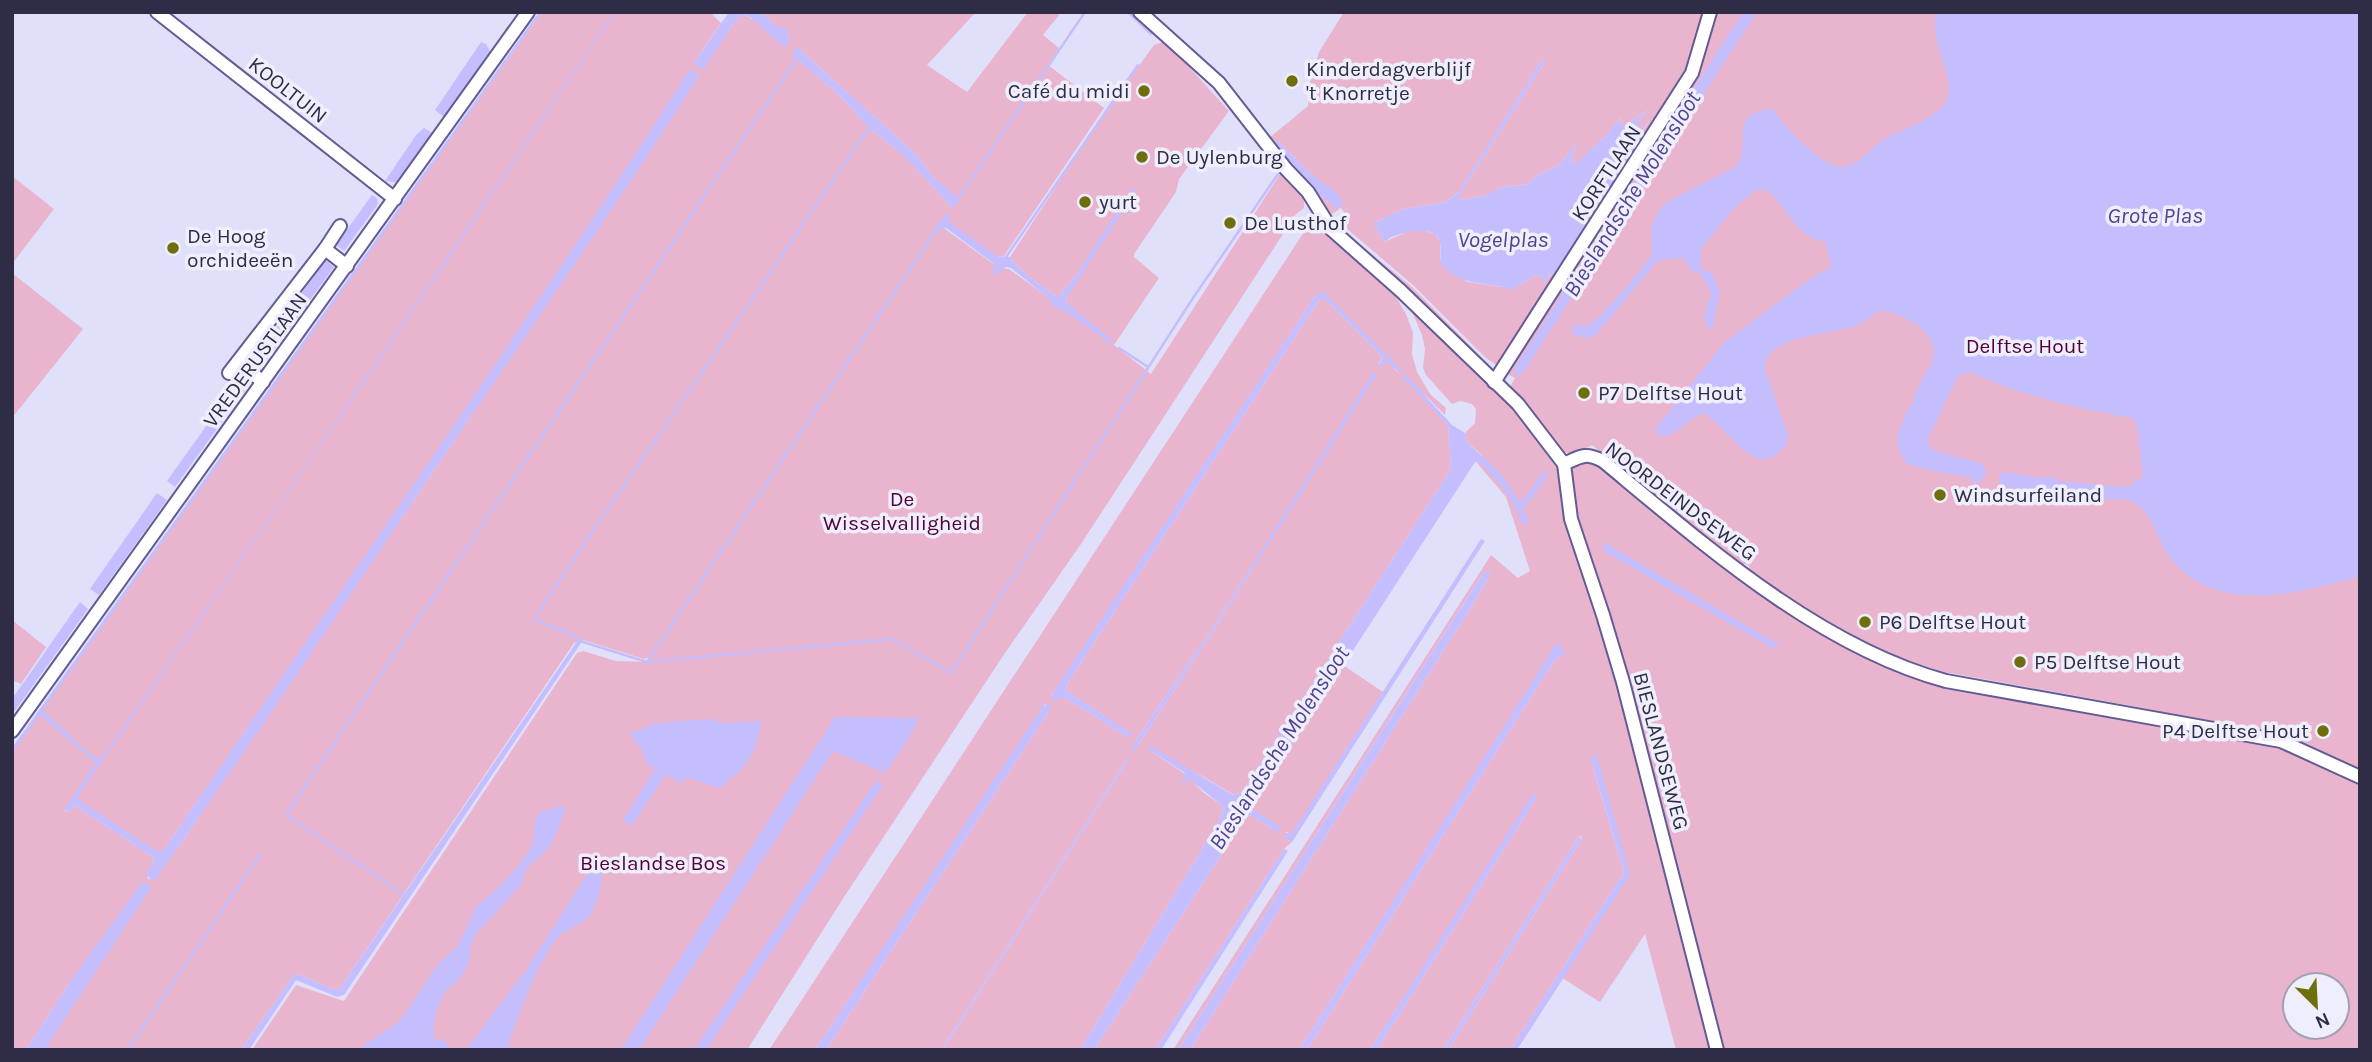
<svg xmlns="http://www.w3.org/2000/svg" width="2372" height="1062" viewBox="0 0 2372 1062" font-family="Karla,sans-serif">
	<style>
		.green { fill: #e9b4cd; fill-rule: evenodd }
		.water { fill: #c4beff }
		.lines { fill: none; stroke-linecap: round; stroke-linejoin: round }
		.stream { stroke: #c4beff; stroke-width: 2.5 }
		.street-casing { stroke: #625b95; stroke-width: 16 }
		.street { stroke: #fff; stroke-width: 12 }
		.poi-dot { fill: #6f6e0e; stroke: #efeefc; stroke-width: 2.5 }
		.labels { text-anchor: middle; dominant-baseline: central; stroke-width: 7; stroke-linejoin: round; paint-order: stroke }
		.poi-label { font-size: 21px; fill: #2f2d46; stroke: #efeefc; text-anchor: start }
		.street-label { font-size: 21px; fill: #2f2d46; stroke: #efeefc }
		.park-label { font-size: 21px; fill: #520236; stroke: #efeefc }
		.water-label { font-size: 23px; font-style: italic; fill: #51438f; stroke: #efeefc }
	</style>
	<rect width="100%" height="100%" fill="#e1e0fb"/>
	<g class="green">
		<path d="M542,12H710L721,23L694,63L703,69L732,26L743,14L790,41L787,34L788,30L776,26L761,12H976L927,65L967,92L1028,12H1055L1059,15L1043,35L1059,48L1048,65L1104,108L1004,256H997L945,222L941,226L999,268L1009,269L1046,296L1067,303L1066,299L1132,190L1077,274L1059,296H1056C1041,285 1021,273 1010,257L1107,109L1154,45L1163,42L1180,57L1229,111L1179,179L1176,192L1134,254V257L1159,278L1114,345L1151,374L1282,171L1304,196V208L1296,214L1081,544L1005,653L844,897L747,1050H252L296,985L344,1001L577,653L583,651L616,661L647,662L650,657L644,659L583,640L574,643L340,988L334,990L299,974L293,976L241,1050H48L47,1046L72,979L26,1050H12V751ZM797,47L917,155L933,177L957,198L952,207L900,152L869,128L840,96L797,59ZM690,70L699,76L545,307L191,829L155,879H148L147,874L154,861L153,857L76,806L68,812L64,810L78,796V800L158,853L165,848C341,590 521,333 690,70Z"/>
		<path d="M1344,12H1706L1689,76L1499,367L1486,358L1413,285L1339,222V218L1344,212L1341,208L1332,214L1324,210L1272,145L1274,143L1269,138L1308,106L1310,82L1319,52ZM1542,60L1545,62L1459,195V200L1483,196L1503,187L1527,184L1540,174L1559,165L1577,143L1571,161L1573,163L1577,162L1604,138L1620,118L1622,125H1625L1648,110L1639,121V133L1650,120L1635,142V149L1606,194L1593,207L1576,243L1555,273L1548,276L1544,283L1542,277L1534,275L1526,282L1517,285L1515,289L1468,282L1446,269L1440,259V241L1435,234L1425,231H1409L1384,242L1374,223L1403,209L1446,202L1459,191ZM1278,141L1312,175L1338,194L1342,204L1339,209C1313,193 1292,168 1275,144Z"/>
		<path d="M1713,12H2360V773L2288,741V737L2281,734L2276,736L2133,706L1939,671L1922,665L1917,667L1895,659L1784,596L1749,569L1750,567L1746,564L1740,566L1592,445C1580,451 1572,457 1560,450L1528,408L1529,405L1508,391L1515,378L1505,373L1623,189L1627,188L1645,159L1644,156L1692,82Z"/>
		<path d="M12,176L54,209L12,264Z"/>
		<path d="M1336,225L1412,287L1495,371H1490L1336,229Z"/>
		<path d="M1308,226L1323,229L1390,287L1406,314L1413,333L1412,354L1417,372L1430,394L1446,408L1445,415L1427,397L1403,377L1448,425L1451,469L1242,792L1234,795L1202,776L1148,749L1185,774L1204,793L1220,804L1223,809L1219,821L1080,1050H943L1129,759L1128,757L941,1050H826L1050,710V706L1045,704L815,1050H769ZM1324,293L1400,369L1397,372L1387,360L1378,364L1383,357L1325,299H1320L1067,684L1066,689L1071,694L1132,734L1128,737L1065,698L1051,696L1315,296ZM1375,372L1376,374L1219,622L1134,751L1136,740L1217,621Z"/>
		<path d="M12,273L83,329L12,418Z"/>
		<path d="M1410,307L1504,397L1528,424L1545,449L1572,469L1574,465L1584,460L1599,462L1661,511L1891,668L1922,680L2270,744L2284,747L2360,780V1050H1676L1645,934L1600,1002L1562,978L1629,876L1590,758L1624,872L1510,1050H1448L1582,839V837L1579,836L1443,1050H1377L1537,797L1534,794L1370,1050H1307L1554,661L1559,657L1555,646L1299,1050H1190L1472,606L1490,575L1488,571L1483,573L1470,593L1178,1050H1173L1491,555L1518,578L1530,571L1506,497L1477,463L1482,455L1466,441L1465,433L1475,423L1476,409L1472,404L1460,401L1452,404L1426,375L1423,368L1425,349L1422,335ZM2295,985H2337V1027H2295Z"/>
		<path d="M12,620L46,647L21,684L12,680Z"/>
		<path d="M1343,665L1383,692L1292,834L1286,832V839L1292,842L1284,849L1155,1050H1094L1246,817L1250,815L1277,832L1251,809Z"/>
	</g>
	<g class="water">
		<path d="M539,12H542L43,710L88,753L101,759L307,463L614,12H616L383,355L78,796L79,800L158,852L165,848C341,589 521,333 690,69L699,76C612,213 518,346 427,481C337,614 248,749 155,880H151L146,874L154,861L153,857L76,806L68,812L64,809L96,763L40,715L12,753V748Z"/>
		<path d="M729,12H761L776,26L788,29L787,34L790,40L785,48L751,18L743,14L732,26L703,70L694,63Z"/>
		<path d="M1743,12H1757L1521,376H1517L1515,370L1516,366Z"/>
		<path d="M1937,12H2360V576C2299,594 2209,617 2167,553C2156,538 2150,508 2131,501C2118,496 2102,501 2089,500C2082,499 2075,495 2068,495C2049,493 2017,492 2000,484L1999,477L2003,472L2041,478L2053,477L2058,481L2124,487L2132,486L2135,481L2143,477L2137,425L2132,418C2074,408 2024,396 1969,372L1958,376L1927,440L1932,450L1983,464L1986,474L1979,483L1974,484L1972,478C1950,472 1927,472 1906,463C1895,445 1895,438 1904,419C1907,411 1909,406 1915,400L1913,396C1919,390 1919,385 1923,377C1927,371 1932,366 1933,358C1939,331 1903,315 1882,310C1872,314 1863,324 1853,327C1830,334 1761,337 1765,370L1788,435L1787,444C1755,486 1731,428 1703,413C1687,419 1675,439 1658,436L1656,428L1725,342L1803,284L1821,272L1832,268L1825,241C1802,243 1785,207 1769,191L1758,189L1734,208L1701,249V268L1704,271L1711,272L1720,290L1713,327L1707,328C1701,314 1709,306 1711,292L1698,271L1692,272L1684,258L1658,260L1596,335C1586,340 1578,338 1571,331L1575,325L1584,326L1595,321L1627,287L1652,255C1652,229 1648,222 1667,202L1737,166C1752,142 1727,112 1773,109C1781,125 1819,162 1836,166C1841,168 1848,166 1852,164C1865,159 1871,148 1882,141C1898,130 1943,117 1948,97C1954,73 1928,40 1937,12Z"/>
		<path d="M481,42L486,44L491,53L445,118L435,110Z"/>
		<path d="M797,47L917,155L933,177L958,198L952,207L900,152L869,128L840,96L797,59L792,54Z"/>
		<path d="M1542,60L1545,62L1459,195V200L1483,196L1503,187L1527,184L1540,174L1559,165L1577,143L1571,161L1573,163L1577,162L1604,138L1620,118L1622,125H1625L1648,110L1639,121V132L1651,117L1635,142V148L1606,194L1593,207L1576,243L1555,273L1548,276L1544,283H1542V277L1534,275L1526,282L1517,285L1516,289H1505L1502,287C1482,283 1463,284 1446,269C1437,261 1442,253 1440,243C1438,224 1403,232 1392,237C1389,238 1387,241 1384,242L1374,223L1403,209L1446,202L1457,193Z"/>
		<path d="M424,128L434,134L399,183L385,181L416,135Z"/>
		<path d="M1278,141L1310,173L1338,194L1343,204L1338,209C1313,192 1292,168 1274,144Z"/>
		<path d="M1138,188L1066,299L1067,303L1114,342L1111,344L1062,309H1056L1048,298L1011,268L1006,267L994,275L992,272L995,266L993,263L946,228L938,231L934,229L946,213L949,216L950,223L997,256L1010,257C1021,273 1041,285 1056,296H1059L1077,274L1132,189Z"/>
		<path d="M372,195L377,198L378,204L344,251L336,245Z"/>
		<path d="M326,260L334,267L261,367L253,360Z"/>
		<path d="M1321,292L1326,294L1401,369L1398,372L1387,361L1381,367L1378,366L1383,357L1325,299H1320L1067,684L1066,689L1071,694L1131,733V736L1128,737L1065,698L1052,700V694L1315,296Z"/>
		<path d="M1374,371L1377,374L1219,622L1134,751L1131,749L1136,740L1217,621Z"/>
		<path d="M1405,374L1452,425L1465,433L1466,441L1503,476L1519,501L1526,497L1543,471L1548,474L1534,496L1523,508L1529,523L1523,525C1513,500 1499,481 1480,463L1475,462L1251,808L1280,827V830L1277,832L1250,815L1246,817L1094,1050H1080L1219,821L1223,809L1220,804L1189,779L1181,784L1185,773L1148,749L1149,745L1233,795L1242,792L1451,469L1448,425L1402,377Z"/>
		<path d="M241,377L250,383L175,487L167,481Z"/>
		<path d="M157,493L167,500L99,595L90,589Z"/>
		<path d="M1481,539L1485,541L1292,842L1286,839L1285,833H1292Z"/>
		<path d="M1602,541L1781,646L1772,648L1605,552Z"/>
		<path d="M1488,571L1490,575L1472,606L1190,1050H1178L1483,573Z"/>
		<path d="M80,602L88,609L14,712L12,699Z"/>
		<path d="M578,640H583L344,995L337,997L296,980L249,1050H241L293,976L299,974L334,990L340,988Z"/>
		<path d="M1560,642L1564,654L1554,661L1307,1050H1299L1554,647Z"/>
		<path d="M1047,704L1050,706V710L826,1050H815L1043,706Z"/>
		<path d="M835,717L920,718L907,741L885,773L833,751L639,1050H621Z"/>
		<path d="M710,719L723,723L761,721C757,756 746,766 720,788L685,777L683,782H678L666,774L632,826L624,821V818L654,771V768L647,765C644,745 634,744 630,732L640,730L655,723Z"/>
		<path d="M1597,755L1630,875L1517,1050H1510L1624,872L1590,757Z"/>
		<path d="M1128,757L1129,759L943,1050H941Z"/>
		<path d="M876,781L883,785L706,1050H694Z"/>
		<path d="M1533,793L1537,797L1377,1050H1370Z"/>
		<path d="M560,806L566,808L553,841L545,852L526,868L522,884L475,935L470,948V961L459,980L445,991L436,1012L433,1030L434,1040L443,1039L450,1050H357L400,1021L439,963L458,946L477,905C490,899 527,859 532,845C536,834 533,823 539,813Z"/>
		<path d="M1579,836L1582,839L1448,1050H1443Z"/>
		<path d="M1284,849L1288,851L1161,1050H1155Z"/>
		<path d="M599,860L603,862C603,876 599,903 590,915C580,928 562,928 552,945C532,976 519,1015 506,1050H466L526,970L595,862Z"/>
		<path d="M142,882L149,884L150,889L47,1046L48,1050H26L72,979Z"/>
	</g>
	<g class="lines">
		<g class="stream">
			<path d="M1128,12L1151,34"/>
			<path d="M869,128L548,597L535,620L575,636L580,641L647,662L892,639L951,673L1193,298L1278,174"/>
			<path d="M952,208L1085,12"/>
			<path d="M1006,257L1138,65"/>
			<path d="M1119,348L1148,367"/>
			<path d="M647,662L937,228"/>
			<path d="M403,894L288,816V812L797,59"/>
			<path d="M127,1050L260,855"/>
		</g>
		<defs>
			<g id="street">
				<path d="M157,12L395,199"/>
				<path d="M1140,12L1219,83L1286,169L1308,192L1331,229L1401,291L1518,404L1564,464L1571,519L1603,615L1623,682L1717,1050"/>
				<path d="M325,249L347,266"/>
				<path d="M238,362L263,382"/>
				<path d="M229,373L325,249L340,226"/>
				<path d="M1494,382L1692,73L1710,12"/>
				<path d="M1564,464C1581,456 1585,452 1603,461C1702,543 1819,647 1946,681L2281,741L2360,777"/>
				<path d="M12,731L528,12"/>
			</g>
		</defs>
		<use href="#street" class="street-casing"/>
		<use href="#street" class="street"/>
	</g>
	<g class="poi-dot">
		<circle cx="1292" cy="81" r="7"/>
		<circle cx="1144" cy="91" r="7"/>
		<circle cx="1142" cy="157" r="7"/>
		<circle cx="1085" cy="202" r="7"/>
		<circle cx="1230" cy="223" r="7"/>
		<circle cx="173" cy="248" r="7"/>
		<circle cx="1584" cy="393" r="7"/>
		<circle cx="1940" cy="495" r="7"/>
		<circle cx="1865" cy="622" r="7"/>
		<circle cx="2020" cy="662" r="7"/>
		<circle cx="2323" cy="731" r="7"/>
	</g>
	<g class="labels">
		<g class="poi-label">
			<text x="1306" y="69">Kinderdagverblijf<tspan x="1306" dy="24">'t Knorretje</tspan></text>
			<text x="1130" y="91" text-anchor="end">Café du midi</text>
			<text x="1156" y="157">De Uylenburg</text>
			<text x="1099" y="202">yurt</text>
			<text x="1244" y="223">De Lusthof</text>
			<text x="187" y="236">De Hoog<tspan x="187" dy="24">orchideeën</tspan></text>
			<text x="1598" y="393">P7 Delftse Hout</text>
			<text x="1954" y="495">Windsurfeiland</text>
			<text x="1879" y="622">P6 Delftse Hout</text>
			<text x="2034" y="662">P5 Delftse Hout</text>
			<text x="2309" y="731" text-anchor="end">P4 Delftse Hout</text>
		</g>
		<g class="street-label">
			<text transform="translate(288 90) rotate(38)">KOOLTUIN</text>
			<text transform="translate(1606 173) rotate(-57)">KORFTLAAN</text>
			<text transform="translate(255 360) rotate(-54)">VREDERUSTLAAN</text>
			<text transform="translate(1681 501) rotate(37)">NOORDEINDSEWEG</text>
			<text transform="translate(1661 751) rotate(75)">BIESLANDSEWEG</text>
		</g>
		<g class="park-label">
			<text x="2025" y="346">Delftse Hout</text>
			<text x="902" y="499">De<tspan x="902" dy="24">Wisselvalligheid</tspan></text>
			<text x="653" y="863">Bieslandse Bos</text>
		</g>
		<g class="water-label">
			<text transform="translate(1632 194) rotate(-58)">Bieslandsche Molensloot</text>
			<text x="2155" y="215">Grote Plas</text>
			<text x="1503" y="239">Vogelplas</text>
			<text transform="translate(1279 748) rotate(-57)">Bieslandsche Molensloot</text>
		</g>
	</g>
	<rect width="2372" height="1062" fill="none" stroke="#2f2d46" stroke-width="28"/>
	<g transform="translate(2316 1006) rotate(156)"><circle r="33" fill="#efeefc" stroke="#a2a1b3" stroke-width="2"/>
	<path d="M0-5L12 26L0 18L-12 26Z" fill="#6f6e0e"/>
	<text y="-10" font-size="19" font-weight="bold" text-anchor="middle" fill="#2f2d46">N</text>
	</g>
</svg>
